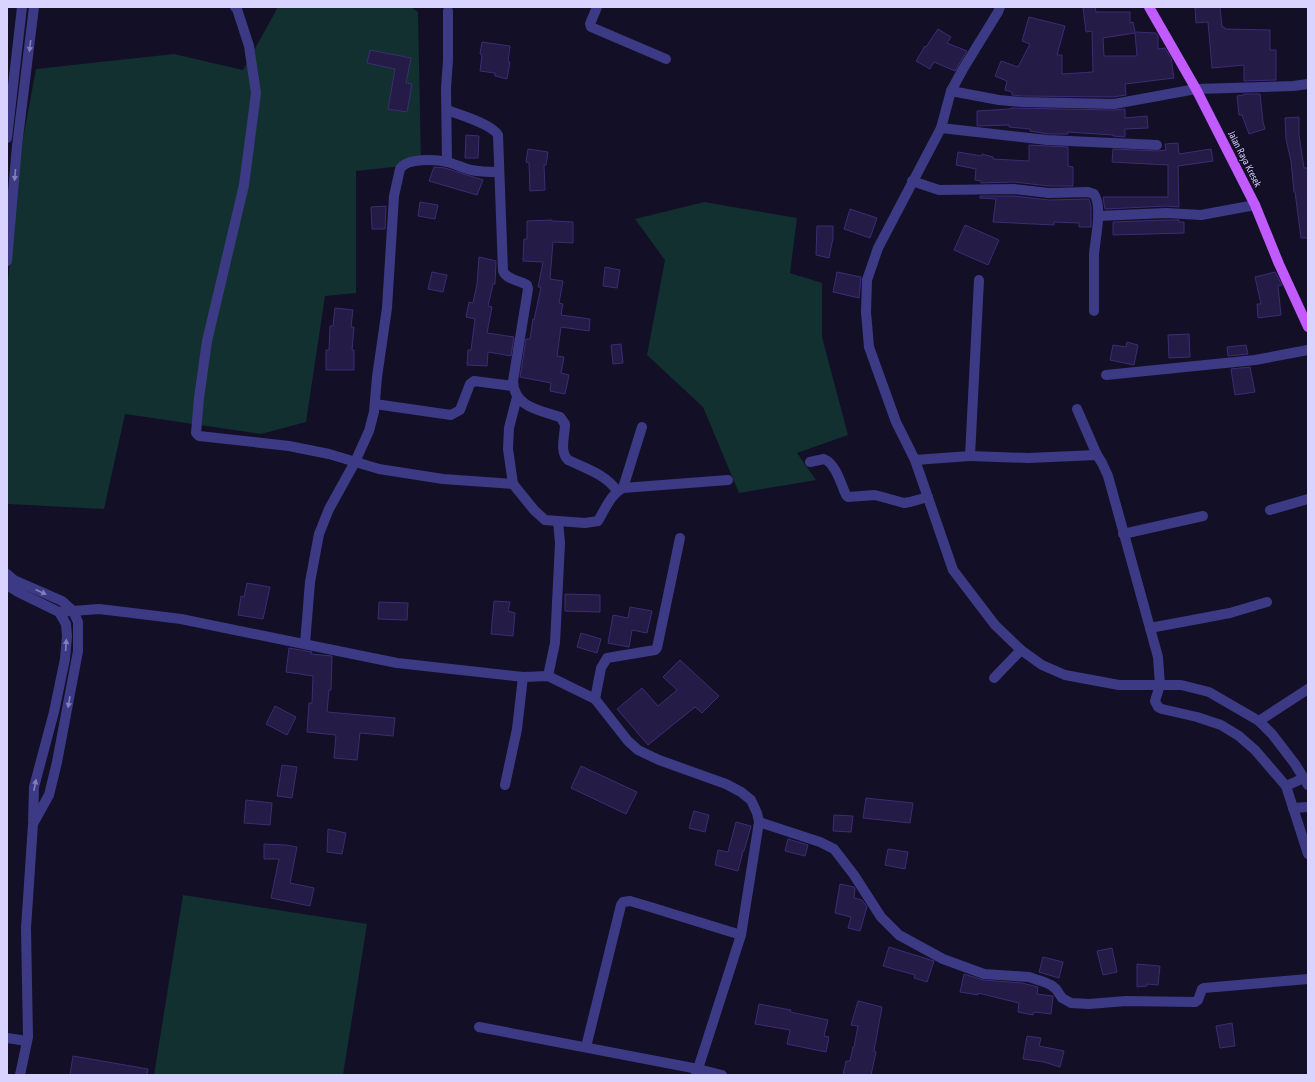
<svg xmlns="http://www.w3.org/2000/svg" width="1315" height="1082" viewBox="0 0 1315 1082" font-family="'PT Sans Narrow',sans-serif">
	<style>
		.green { fill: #12302f }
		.building { fill: #241b47; stroke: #3b2d73; fill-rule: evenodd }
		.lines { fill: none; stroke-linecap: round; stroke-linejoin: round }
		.minor { stroke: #3d3a85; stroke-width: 10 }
		.major { stroke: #c25bff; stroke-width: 10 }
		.oneway { fill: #837fbc }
		.labels { text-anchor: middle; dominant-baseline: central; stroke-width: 3.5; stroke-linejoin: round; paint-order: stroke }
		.street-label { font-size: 10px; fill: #d9d4ff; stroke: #130f26 }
	</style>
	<rect width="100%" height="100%" fill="#130f26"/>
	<g class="green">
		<path d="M278,7H411L418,12L421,164L356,171V293L325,296L306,422L261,434L125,414L104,509L8,504L7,488V292L20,155L36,69L174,54L243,70Z"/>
		<path d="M704,202L797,218L790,273L822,283V337L848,435L797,453L816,480L739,493L703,407L647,355L665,260L635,219Z"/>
		<path d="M183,895L367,924L343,1075H154Z"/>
	</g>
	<g class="building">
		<path d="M1083,7H1095L1096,12H1130V23L1133,22L1135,32L1156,33L1158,36V49L1165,48L1171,58L1174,78L1125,84L1126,95L1113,97L1022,96L1012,95V92L1005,90L1007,81L995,76L1001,61L1018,67L1030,44L1022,41L1029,17L1065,26L1057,55H1062V74L1093,72L1092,31L1086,32ZM1135,33L1137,56H1104L1103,38Z"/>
		<path d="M1207,7H1220L1222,27H1224L1225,29L1270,30V50H1276V80L1244,81V65L1212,68L1208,22L1196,23L1195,8Z"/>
		<path d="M938,29L951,37L947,43L967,51L955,71L934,62L930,69L916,61L925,46L926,47Z"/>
		<path d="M482,42L510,46L508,62H510L507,79L495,76V73L480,71L482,55L480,54Z"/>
		<path d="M370,50L411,58L406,83L412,84L407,112L388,109L395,69L367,63Z"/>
		<path d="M1244,94H1260L1263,122L1265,129L1249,134L1242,115H1239L1237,96L1244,95Z"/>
		<path d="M1011,108L1114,110L1125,109V118L1147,116L1148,128L1125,129V137L1113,136V135L1068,132V134H1048L1030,131V129L1009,127V125L977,126V111L1010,109Z"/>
		<path d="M1299,117V135L1304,168H1307L1308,173V238H1301L1295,192H1294L1291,161L1286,139L1285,118Z"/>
		<path d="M466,135L479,136L478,158H465Z"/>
		<path d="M1178,143L1179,154L1211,149L1213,161L1178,166L1179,207L1166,206L1105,209L1103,197H1168V165L1112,162L1113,149L1157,151L1166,150L1165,144Z"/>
		<path d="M1029,145L1068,147V166L1073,167V186H1049L1014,182L981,183V181L975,180L976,169L956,165L958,152L982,156V154L993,157V159L1029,161Z"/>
		<path d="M528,149L548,152L546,165H544L545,190L530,191L529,163L526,162Z"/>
		<path d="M434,167L445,168L483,180L477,195L429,181Z"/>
		<path d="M980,196H1014L1049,200L1087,199H1089L1091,207V227H1079V223L1054,222V225L993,222L996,199L980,198Z"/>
		<path d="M420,202L438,205L435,219L418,216Z"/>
		<path d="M386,206L385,229H372L371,207Z"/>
		<path d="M850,209L877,218L870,238L844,229Z"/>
		<path d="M552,220V221L573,222V243L553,242L550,279L563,281L559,303L563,304L561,315L590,319L589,331L561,327L557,356L564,357L561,373L569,375L565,394L550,391L551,383L520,377L526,339H530L533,319L534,320L541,287H538L543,262L523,261L524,239H527V221Z"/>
		<path d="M1166,220H1179V222H1184V233L1113,235V222Z"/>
		<path d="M965,225L999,240L988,265L954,250Z"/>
		<path d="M817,226H833V238L829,258L816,255Z"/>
		<path d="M479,257L496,261L495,284H493L488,306L492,307L487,333L514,337L511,356L488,352L487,366L467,365L468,350H471L475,319L466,317L469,302L473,303L477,284Z"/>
		<path d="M605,267L620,270L617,288L603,286Z"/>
		<path d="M432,272L447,275L443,292L428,289Z"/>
		<path d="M837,272L861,277L859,298L833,292Z"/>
		<path d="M1275,272L1282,285L1278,286L1281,315L1258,318L1257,304H1261L1255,277Z"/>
		<path d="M335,308L353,310L351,327H354L352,350H354V370H326V350H329L330,326H333Z"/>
		<path d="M1189,334L1190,357L1169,358L1168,335Z"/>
		<path d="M1127,342L1138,345L1134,365L1110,360L1113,345L1126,347Z"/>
		<path d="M621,344L623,363L613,364L611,345Z"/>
		<path d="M1246,345L1248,354L1228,356L1227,347Z"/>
		<path d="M1250,367L1255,392L1235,395L1231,369Z"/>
		<path d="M247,583L270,587L263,619L238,615L241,596L244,597Z"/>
		<path d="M565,594L600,595V612L565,611Z"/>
		<path d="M494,601L510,602L508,611L515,613L513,636L491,634Z"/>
		<path d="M379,602L408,603L407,620L378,619Z"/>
		<path d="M630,607L652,611L647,633L632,630L629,647L608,643L613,615L628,618Z"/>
		<path d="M581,633L601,639L597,653L577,647Z"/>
		<path d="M289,648L312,652L311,654L332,656L331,690H329L327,712L395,718L393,736L360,733L357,760L334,758L336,735L307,732L309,703H312L313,676L286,672Z"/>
		<path d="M680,660L719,696L702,713L695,707L648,745L617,709L642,688L658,706L677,690L663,677Z"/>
		<path d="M275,706L296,717L287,735L266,724Z"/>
		<path d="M282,765L297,767L292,798L277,796Z"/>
		<path d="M581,766L637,792L626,814L571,788Z"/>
		<path d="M866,798L913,803L910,823L863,818Z"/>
		<path d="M246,800L272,803L270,825L244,823Z"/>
		<path d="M694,811L709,815L705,832L689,828Z"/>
		<path d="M834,815L853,816L851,832L833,831Z"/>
		<path d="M736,822L751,826L744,851H743L738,871L715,865L718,850L728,852Z"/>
		<path d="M328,829L346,833L342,854L327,852Z"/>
		<path d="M788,839L808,845L805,856L785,851Z"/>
		<path d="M264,844L286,845L297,847L290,883L314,888L310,906L271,898L279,859H264Z"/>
		<path d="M888,849L908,852L905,869L885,865Z"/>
		<path d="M840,884L854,887L855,889L854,898L862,900L867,907L860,931L848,928L851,917L835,913Z"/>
		<path d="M889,947L934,961L927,982L914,978L915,975L883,966Z"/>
		<path d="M1112,948L1117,972L1103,975L1097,951Z"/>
		<path d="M1043,957L1063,962L1059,978L1039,972Z"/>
		<path d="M1137,964L1160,966L1158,985L1147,984V986L1137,987Z"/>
		<path d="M964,974L983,980L1022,983L1038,987L1037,994L1053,996V997L1051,1014L1034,1012L1033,1015L1018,1012L1019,1003L978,993V995L960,992Z"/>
		<path d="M858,1001L882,1007L874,1051L876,1052L871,1075H843L846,1061H850L853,1047H854L858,1026L851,1025Z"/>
		<path d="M759,1004L791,1010L790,1012L828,1020L824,1036L829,1037L826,1052L787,1044L790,1030L755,1024Z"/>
		<path d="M1232,1023L1235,1046L1220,1048L1216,1026Z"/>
		<path d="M1027,1036L1041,1038L1039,1046L1064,1051L1060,1067L1044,1062L1023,1059Z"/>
		<path d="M73,1056L148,1069L147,1075H70Z"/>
	</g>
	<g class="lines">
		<g class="minor">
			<path d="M235,7L237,9L249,46L256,93L244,185L207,341L199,398L196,433L199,436L289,446L329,454L379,469L443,479L513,484L534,510L545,520L558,521L560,543L555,643L548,676"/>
			<path d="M597,7L590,24L591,27L666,59"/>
			<path d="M1000,7L998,12L963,69L951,91L941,128L878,248L867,280L866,312L869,347L896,422L915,460L953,570L995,625L1021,650L1042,665L1065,675L1119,685H1181L1209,692L1259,721L1272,734L1295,764L1308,785"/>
			<path d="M951,91L999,100L1022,102L1114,104L1196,89L1293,86L1308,84"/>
			<path d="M447,110C460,115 492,124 498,135L503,271C507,280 519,280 527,285L528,289L513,381C514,407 539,410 560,417L565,424C565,436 559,451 568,460C585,468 607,475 617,491"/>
			<path d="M941,128L1047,140L1157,145"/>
			<path d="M7,138L22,7"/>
			<path d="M447,162L446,88L448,60V11"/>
			<path d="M912,181L939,190L1014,189L1049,193L1088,192L1094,194C1103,207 1095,239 1094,255C1094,274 1094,293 1094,311"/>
			<path d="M1098,216L1166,213L1201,215L1255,205"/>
			<path d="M7,261L17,146L34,7"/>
			<path d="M1106,375L1255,360L1308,350"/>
			<path d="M375,404L451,415L460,410L470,384L474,381L513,386"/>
			<path d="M1077,409L1097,455"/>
			<path d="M970,456L1028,458L1097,455L1102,463L1108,476L1158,657L1160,685L1155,701L1158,707L1162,709L1197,717L1221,725L1239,736L1255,750L1286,786L1308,854"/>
			<path d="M915,460L970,456L979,280"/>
			<path d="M810,462L824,459C836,464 841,484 846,495L848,497L875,495L904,503L910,502L928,497"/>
			<path d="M513,484L508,449L509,428L517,397"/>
			<path d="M623,488L642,427"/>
			<path d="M1270,510L1308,499"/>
			<path d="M558,521L585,523L598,521C605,509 611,494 623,488L728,480"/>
			<path d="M1123,534L1203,516"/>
			<path d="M7,574L14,580L62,601L73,611L78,622V651L57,762L49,795L34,822"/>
			<path d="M7,585L18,592L59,612L66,624L67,636L65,659L54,712L34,787L33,824L26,928L28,1037L20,1075"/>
			<path d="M59,612L99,609L116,611L181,619L397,663L523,677L548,676L595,699L628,741L638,750L659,760L726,784L741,792L751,800L757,813L759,822L741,935L696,1075"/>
			<path d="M1150,628L1230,613L1267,602"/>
			<path d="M305,644L310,582L319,534L329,509L355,462L369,431L374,412L377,377L387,308L394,196L400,169C406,158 436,159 447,162C455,164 463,168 471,170C480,172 490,172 499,172"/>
			<path d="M994,678L1021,650"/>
			<path d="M595,699L601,668L607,658L655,650L657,648L680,538"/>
			<path d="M1259,721L1308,689"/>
			<path d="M505,785L517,729L523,677"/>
			<path d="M1286,786L1304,778"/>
			<path d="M1293,808L1308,807"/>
			<path d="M759,822L820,842L834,849L854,875L881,917L899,935L943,959L984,974L1029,977L1044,982L1051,985L1056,989L1062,998L1071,1003L1089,1004L1126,1001L1195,1002L1198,1000L1202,989L1204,988L1308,979"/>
			<path d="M479,1027L698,1069L722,1075"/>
			<path d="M7,1038L27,1041"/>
			<path d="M586,1047L621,905L623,902L630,901L647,906L741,935"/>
		</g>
		<path class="major" d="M1149,7L1196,89L1255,205L1279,264L1308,327"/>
	</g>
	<defs><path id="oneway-solid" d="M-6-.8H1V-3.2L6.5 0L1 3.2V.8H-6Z"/></defs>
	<g class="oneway">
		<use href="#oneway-solid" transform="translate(30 46) rotate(97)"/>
		<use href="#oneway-solid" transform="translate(15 175) rotate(95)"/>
		<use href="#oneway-solid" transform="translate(41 592) rotate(24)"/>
		<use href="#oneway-solid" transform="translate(66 645) rotate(-86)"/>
		<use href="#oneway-solid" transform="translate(69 702) rotate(100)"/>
		<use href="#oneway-solid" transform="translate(35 785) rotate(-79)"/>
	</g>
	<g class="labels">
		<g class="street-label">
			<text transform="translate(1245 159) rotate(63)">Jalan Raya Kresek</text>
		</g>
	</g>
	<rect width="1315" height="1082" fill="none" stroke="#d9d4ff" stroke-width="16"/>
</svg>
